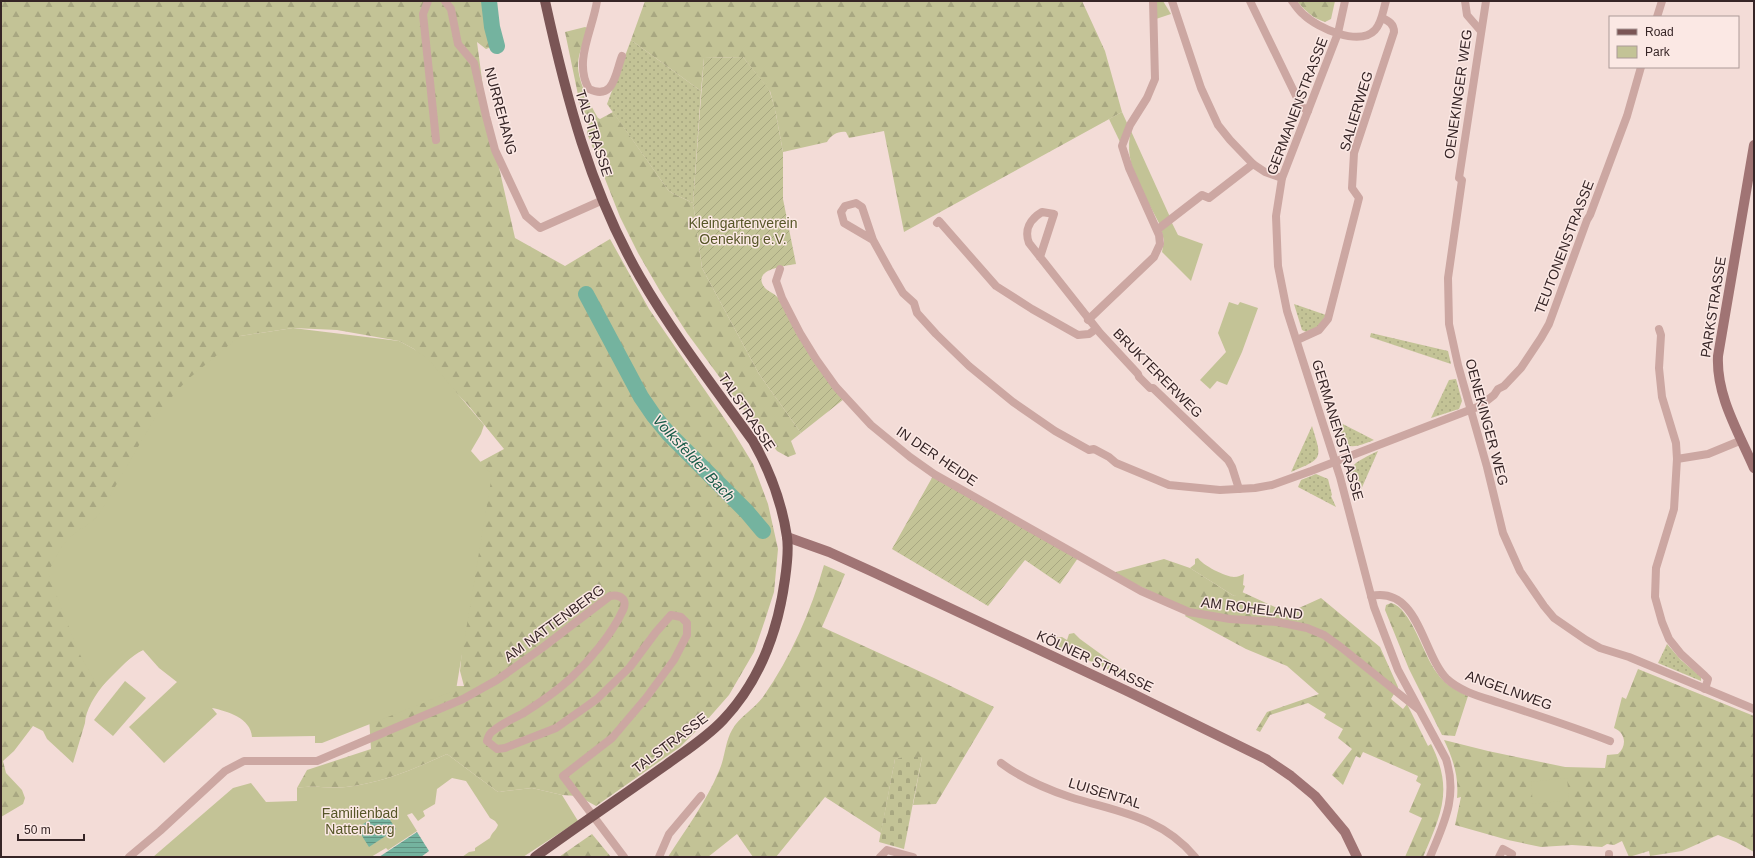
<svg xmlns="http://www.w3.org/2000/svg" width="1755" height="858" viewBox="0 0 1755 858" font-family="Arial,sans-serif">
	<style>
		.grass { fill: url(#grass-dots) }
		.forest { fill: url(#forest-firs) }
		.cemetery { fill: url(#cemetery-stones) }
		.park { fill: #c3c396 }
		.garden { fill: url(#garden-furrows) }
		.water { fill: url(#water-rules) }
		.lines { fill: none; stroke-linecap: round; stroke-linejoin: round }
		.stream { stroke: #74b39f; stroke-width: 2.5 }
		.river { stroke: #74b39f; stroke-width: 16 }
		.street { stroke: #cca7a2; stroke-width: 8 }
		.secondary { stroke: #a07474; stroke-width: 10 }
		.primary { stroke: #7a5555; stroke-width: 10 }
		.labels { text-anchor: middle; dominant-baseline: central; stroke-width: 3; stroke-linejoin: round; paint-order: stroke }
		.street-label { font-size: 14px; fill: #362526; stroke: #fbe8e4 }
		.park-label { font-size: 14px; fill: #565627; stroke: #fbe8e4 }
		.water-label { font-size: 15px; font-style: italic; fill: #175b48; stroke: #fbe8e4 }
	</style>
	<defs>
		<pattern id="grass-dots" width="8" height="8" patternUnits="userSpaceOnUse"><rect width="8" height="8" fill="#c3c396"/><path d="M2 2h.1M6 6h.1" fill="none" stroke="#a8a781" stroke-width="1.8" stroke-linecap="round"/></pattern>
		<pattern id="forest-firs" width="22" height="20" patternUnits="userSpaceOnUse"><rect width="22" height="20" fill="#c3c396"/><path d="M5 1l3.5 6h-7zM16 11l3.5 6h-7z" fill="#a8a781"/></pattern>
		<pattern id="cemetery-stones" width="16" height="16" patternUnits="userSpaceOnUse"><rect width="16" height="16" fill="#c3c396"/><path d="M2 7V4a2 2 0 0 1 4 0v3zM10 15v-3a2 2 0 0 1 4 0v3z" fill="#a8a781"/></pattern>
		<pattern id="garden-furrows" width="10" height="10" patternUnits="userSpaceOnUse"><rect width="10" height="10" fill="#c3c396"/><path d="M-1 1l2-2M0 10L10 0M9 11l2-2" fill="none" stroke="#a8a781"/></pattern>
		<pattern id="water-rules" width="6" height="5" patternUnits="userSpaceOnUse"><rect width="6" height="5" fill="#74b39f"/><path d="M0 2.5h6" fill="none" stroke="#609181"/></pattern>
	</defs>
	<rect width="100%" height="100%" fill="#f3dcd7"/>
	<g class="grass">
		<path d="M631,40L701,91L693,203L672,193L668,190L607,104Z"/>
		<path d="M1294,304L1326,315C1321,323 1313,337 1302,330Z"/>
		<path d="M1371,333L1448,351L1451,364L1370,337Z"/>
		<path d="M1456,379L1462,401L1459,409L1431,418L1449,380Z"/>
		<path d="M1333,419L1374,440C1361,445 1352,450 1339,442Z"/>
		<path d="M1312,426C1322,459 1324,458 1291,472Z"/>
		<path d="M1378,451L1356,501C1346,467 1345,467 1378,451Z"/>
		<path d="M1316,474L1328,479L1332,495L1331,496L1336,507L1298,487L1301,480Z"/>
		<path d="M1667,644L1681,660L1701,677V681L1658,663Z"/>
	</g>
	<g class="forest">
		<path d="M1,1H487L490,30L494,46L486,49L477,42L486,110L515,238L565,266L610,239L649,309L731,428L753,464L768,504L778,549L774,592L765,620L754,652L729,695L707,720L680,747L596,806L578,796L562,795L532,788L498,792L447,754C414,769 382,783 346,787C329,789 315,785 297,788L307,770L371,749L369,717L450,686H464L460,671L480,462L504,449L468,405L414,349L399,341L337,330L293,328L240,336L143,650C122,661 86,698 85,723L73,763L47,739L43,731L33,726L14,751L3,761L6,773L22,790L25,798L23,804L1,817Z"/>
		<path d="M645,1H1082L1105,51L1122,112L904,232L884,131L849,138L846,132C838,131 831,135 827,142L783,152L776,114L770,91L743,57L704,58L701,91L631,40Z"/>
		<path d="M1297,1H1335L1331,19L1325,22C1314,19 1304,10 1297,1Z"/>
		<path d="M585,27L588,28C585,40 578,53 578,65C578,82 590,104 598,118L600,119L613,112L668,190L672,193L693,203L702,268L759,374L801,433L791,441L796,454L788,457L777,451L774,447L773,439L766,430L746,413L687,333L660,291L638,253L620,217L587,133L589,125L583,119L565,32Z"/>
		<path d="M1164,559L1190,568L1234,596L1242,592L1288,613L1321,598L1380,647L1398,687V689L1325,634L1190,610L1112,573Z"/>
		<path d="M824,565L845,574L822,627L934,678L994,707L936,804L913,805L922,757L895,759L881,833L825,797L776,857H753L737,834L708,857H668C686,829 706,802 719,771C725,758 725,742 732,730C739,717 754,709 763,697C791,657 811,611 824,565Z"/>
		<path d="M1391,603C1411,607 1424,657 1437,673C1445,685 1456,690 1468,696L1455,736L1442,735L1409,669L1385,610L1386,605Z"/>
		<path d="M1187,613L1298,627L1323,637L1394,694L1391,699L1403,709L1407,704L1428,746L1431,744C1454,790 1441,814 1423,857H1405L1422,818L1409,812L1421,784L1416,781L1418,776L1363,752L1360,758L1356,756L1343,785L1332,775L1352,749L1338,738L1343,729L1324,718L1326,714L1308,703L1270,715L1260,732L1256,730L1267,712L1319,694L1287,666L1246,649L1185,616Z"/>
		<path d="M1638,669L1754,716V852L1736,842L1718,835L1682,851L1650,856L1649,851L1629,857L1622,841L1614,845L1607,844L1602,847L1572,845L1541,847L1508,840L1455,825L1461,797L1457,798C1459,776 1453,759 1444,740L1488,751L1565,767L1605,768L1607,755L1618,754C1627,746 1626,733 1614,728L1622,697L1626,699Z"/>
		<path d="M592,834L611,857H559Z"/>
	</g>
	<path class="cemetery" d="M905,757H922L904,849L879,842L895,759Z"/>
	<g class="park">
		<path d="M1155,1H1163L1171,14L1156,19Z"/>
		<path d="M1122,112L1127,123L1121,144L1109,119Z"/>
		<path d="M1131,131L1170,217L1160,225C1146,196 1122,165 1131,131Z"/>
		<path d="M1171,221L1178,235L1203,244L1191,281L1162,252L1164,241L1161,228Z"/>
		<path d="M1229,302L1238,305L1240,302L1258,308L1242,352L1227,385L1217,381L1210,389L1200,380L1226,352L1218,333Z"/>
		<path d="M293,328L399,341L414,349L429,360L484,425L481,434L471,451L492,475L456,690L322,743H315V736L252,737C251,718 227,711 212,708L217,714L164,763L129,727L177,682L159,668L143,650L134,654L99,689L78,651L48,573C54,561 60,546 71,536C82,527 90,525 100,513L157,414L187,380L240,336Z"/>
		<path d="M1198,558C1202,565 1226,577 1234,577C1238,577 1241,575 1244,574L1243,585L1245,586L1242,594L1234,596L1190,568L1195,564V559Z"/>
		<path d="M1074,633L1080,639L1124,671L1125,677L1057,646L1056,641L1051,638L1062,637L1067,640L1069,634Z"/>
		<path d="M125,681L146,698L113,736L94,720Z"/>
		<path d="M447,754L498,792L532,788L562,795L578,821L523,857H462L469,852L475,851V848L490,838C492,832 496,831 498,825L495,821L490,818L466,781L452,778L437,789L435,804L423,811L425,816L418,821L412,813L407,815L417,831L388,850L386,848L371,857H153L233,788L251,783L266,802L297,801V788C315,785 329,789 346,787C382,783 414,769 447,754Z"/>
		<path d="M1567,778L1569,800L1533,804L1531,782Z"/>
	</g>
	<g class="garden">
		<path d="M743,57L769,89L775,109L783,152V199L796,264C786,266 750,269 765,288C769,292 776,294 780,300L844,399L801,433L759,374L702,268L693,203L704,58Z"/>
		<path d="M933,476L1078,558L1060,584L1025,560L988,606L892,549Z"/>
	</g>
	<g class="water">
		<path d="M384,811L396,829L369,847L357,828Z"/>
		<path d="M417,832L429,851L421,857H379Z"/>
	</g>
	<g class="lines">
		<path class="stream" d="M686,452L701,457"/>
		<g class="river">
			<path d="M489,1L492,27L497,46"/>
			<path d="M586,294L641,397L654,416L668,433L747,512L763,531"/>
		</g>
		<g class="street">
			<path d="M428,1L423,14L436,140"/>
			<path d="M445,1L451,9L458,44L474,63L486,116L495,150L526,216L540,228L603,200"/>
			<path d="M597,1C593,29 573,62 589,89C614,101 615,74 622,56"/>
			<path d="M1172,1L1201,88L1218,125L1230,140L1253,164L1265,172L1282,178"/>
			<path d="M1250,1L1301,106L1308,111"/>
			<path d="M1292,1C1296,6 1299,11 1304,15C1318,28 1359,47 1375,30C1382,23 1383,10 1386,1"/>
			<path d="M1345,1L1338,33L1282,178L1276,216L1278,266L1287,311L1340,477L1374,607L1398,670L1446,759C1458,797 1444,823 1430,857"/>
			<path d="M1465,1L1467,15L1480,30"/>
			<path d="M1486,1L1461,165L1459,178L1462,180L1448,278L1449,324L1458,365L1487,467L1503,533L1520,571L1544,606L1554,618L1586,640L1600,648L1629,657L1754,709"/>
			<path d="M1657,17L1662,1"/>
			<path d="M937,223L939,221L996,286L1032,309L1078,335L1089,334L1096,329"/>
			<path d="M1158,229L1202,195L1209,198L1253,164"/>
			<path d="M873,240L844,223L841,212L845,206L856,203L862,207L873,240L889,269L903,293L914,303L917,313L936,334L969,366L1013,402L1055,431L1089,450L1094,449L1109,457L1116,463L1169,485L1220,490L1255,488L1272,485L1311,471L1480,406L1494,395L1498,389L1504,386L1521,368L1541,338L1549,324L1587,220L1590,215L1627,116L1641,67"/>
			<path d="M1040,257L1054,214L1042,212C1030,219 1024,230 1029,243L1100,333L1138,374L1139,377L1150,388H1153L1228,460L1232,467L1239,489"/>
			<path d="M780,269L776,281L782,298L800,333L816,359L836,387L871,425L910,457L934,474L1141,591L1189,612L1230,619L1277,622L1307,628L1324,635L1342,648L1418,709"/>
			<path d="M1088,320L1154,257L1160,244L1159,235L1129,168L1122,146L1130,125L1147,98L1155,79L1153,1"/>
			<path d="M1659,329L1661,335L1659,368L1662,397L1676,443L1677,459"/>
			<path d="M1297,340L1319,330L1328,319L1359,198L1352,188L1354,153L1394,32C1394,24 1389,21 1382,18"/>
			<path d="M1371,596C1419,586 1422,654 1447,679C1461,692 1482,697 1500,703C1537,715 1574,727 1610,741"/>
			<path d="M1705,689L1708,679L1705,676L1681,654L1669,639L1662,622L1655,597L1656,568L1674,509L1677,459L1708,454L1742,440"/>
			<path d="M1001,763C1021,778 1046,789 1070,797C1117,812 1161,816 1195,857"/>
			<path d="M129,857L160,831L225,771L244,761H317L463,699L497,680L542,648L610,596C620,594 628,599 623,610C612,634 590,660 571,678C557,691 538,704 522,714C512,719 501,724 493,731C489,733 488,737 487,741L497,749L505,748L556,728L597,699L630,667L656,632L671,615L681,617L687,623V635L674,660L646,698L612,738L563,776L624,857"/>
			<path d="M659,857L669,834L701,796"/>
			<path d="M880,857L887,850L913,857"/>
			<path d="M1499,857L1503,849L1512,854"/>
			<path d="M1609,857V854"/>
		</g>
		<g class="secondary">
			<path d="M1754,145L1718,356C1716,396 1739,433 1754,468"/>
			<path d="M787,537L829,552L873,572L1127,691L1266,759L1291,776L1315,796L1345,832L1357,857"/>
		</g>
		<path class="primary" d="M535,857C578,826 622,796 666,765C685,751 706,738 723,720C759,682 778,631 785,579C787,565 789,551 787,537C782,503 770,471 753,441C714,387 673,334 640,277C590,190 566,97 545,1"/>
	</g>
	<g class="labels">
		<g class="street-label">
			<text transform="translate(1458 94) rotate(-82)">OENEKINGER WEG</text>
			<text transform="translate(1297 106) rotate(-69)">GERMANENSTRASSE</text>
			<text transform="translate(501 111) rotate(75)">NURREHANG</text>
			<text transform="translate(1356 111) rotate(-73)">SALIERWEG</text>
			<text transform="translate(594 133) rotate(72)">TALSTRASSE</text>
			<text transform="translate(1564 247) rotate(-69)">TEUTONENSTRASSE</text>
			<text transform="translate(1713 307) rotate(-81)">PARKSTRASSE</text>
			<text transform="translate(1158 373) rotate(45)">BRUKTERERWEG</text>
			<text transform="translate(747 412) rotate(56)">TALSTRASSE</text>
			<text transform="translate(1487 422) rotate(75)">OENEKINGER WEG</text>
			<text transform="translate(1338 430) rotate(73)">GERMANENSTRASSE</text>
			<text transform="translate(937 456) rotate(34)">IN DER HEIDE</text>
			<text transform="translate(1252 608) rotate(7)">AM ROHELAND</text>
			<text transform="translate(554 623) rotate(-36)">AM NATTENBERG</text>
			<text transform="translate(1095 661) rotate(25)">KÖLNER STRASSE</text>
			<text transform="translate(1509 690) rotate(20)">ANGELNWEG</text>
			<text transform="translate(670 743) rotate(-37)">TALSTRASSE</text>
			<text transform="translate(1105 793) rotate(17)">LUISENTAL</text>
		</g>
		<g class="park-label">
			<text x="743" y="223">Kleingartenverein<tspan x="743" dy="16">Oeneking e.V.</tspan></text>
			<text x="360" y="813">Familienbad<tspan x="360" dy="16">Nattenberg</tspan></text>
		</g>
		<g class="water-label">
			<text transform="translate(694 458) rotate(47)">Volksfelder Bach</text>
		</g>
	</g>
	<rect width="1755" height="858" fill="none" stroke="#362526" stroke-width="4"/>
	<rect x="1609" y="16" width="130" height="52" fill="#fbe8e4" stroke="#ac9a98"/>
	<rect x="1617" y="29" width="20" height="6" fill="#7a5555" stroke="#ac9a98"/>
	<text x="1645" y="36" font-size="12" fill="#362526">Road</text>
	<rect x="1617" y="46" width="20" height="12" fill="#c3c396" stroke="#ac9a98"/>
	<text x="1645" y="56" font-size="12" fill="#362526">Park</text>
	<path d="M18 834v6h66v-6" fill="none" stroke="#362526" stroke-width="2"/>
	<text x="24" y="834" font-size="12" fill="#362526" stroke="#fbe8e4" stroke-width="3" paint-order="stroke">50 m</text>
</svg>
